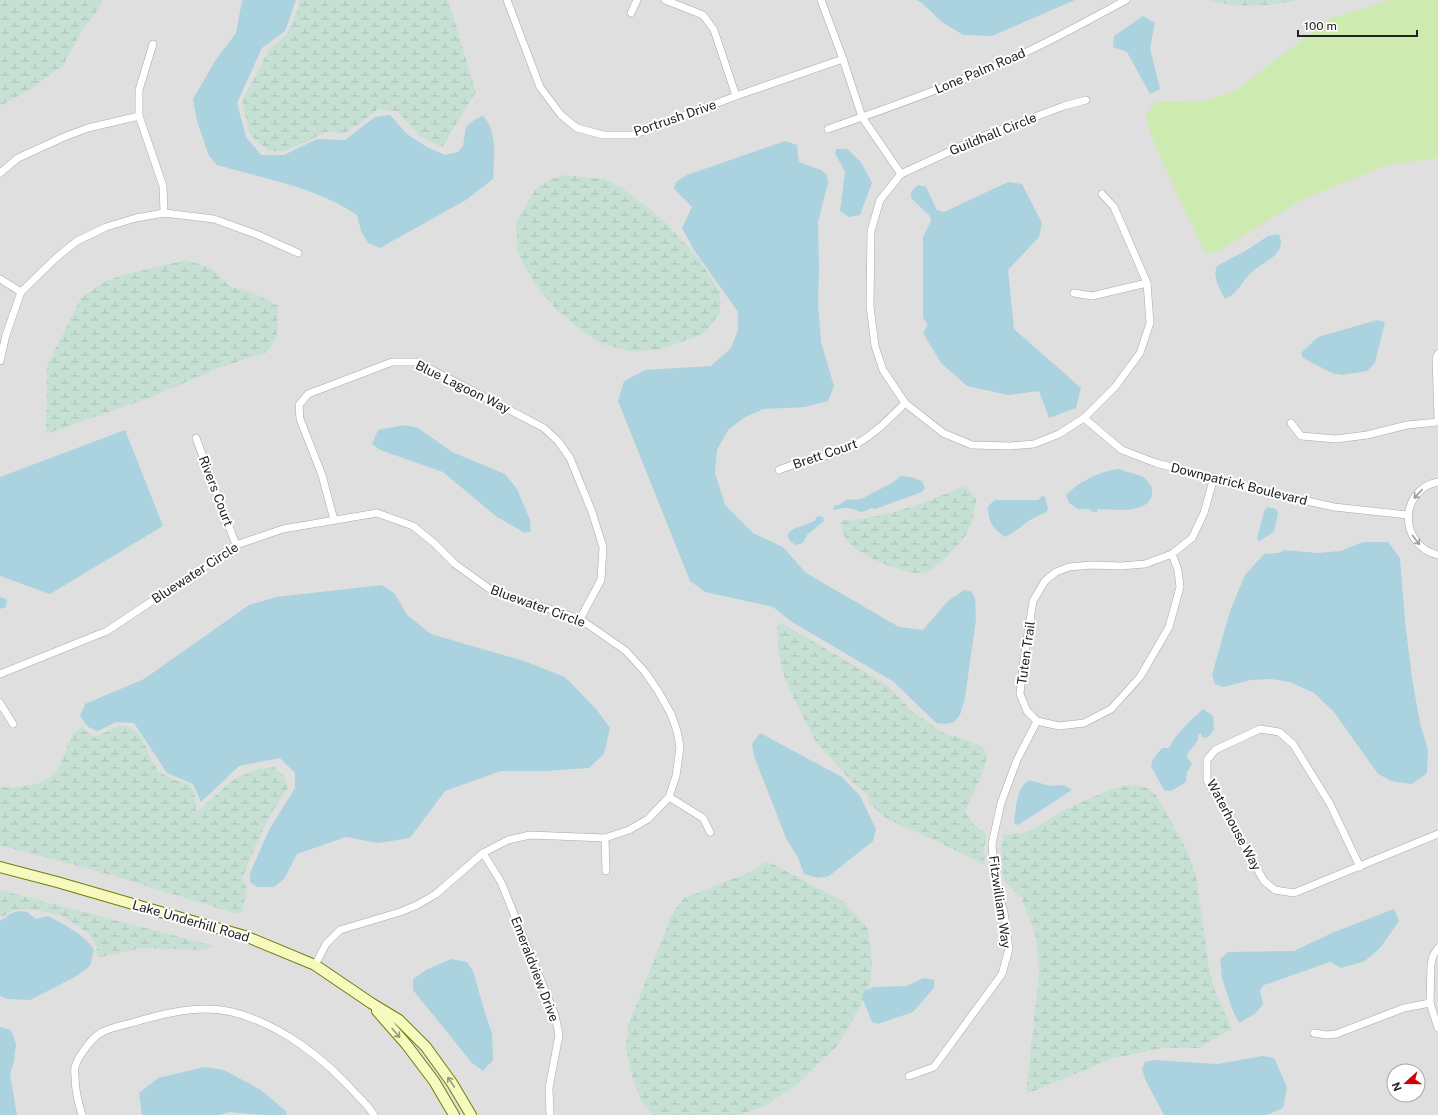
<svg xmlns="http://www.w3.org/2000/svg" width="1438" height="1115" viewBox="0 0 1438 1115" font-family="'Public Sans',sans-serif">
	<style>
		.residential { fill: #e0dfdf; fill-rule: evenodd }
		.grass { fill: #cdebb0 }
		.wetland { fill: url(#wetland-marsh) }
		.water { fill: #aad3df }
		.lines { fill: none; stroke-linecap: round; stroke-linejoin: round }
		.street-casing { stroke: #a9a9a9; stroke-width: 8 }
		.secondary-casing { stroke: #707d05; stroke-width: 12 }
		.street { stroke: #fff; stroke-width: 7 }
		.secondary { stroke: #f7fabf; stroke-width: 10 }
		.oneway { stroke: #9c9c9c }
		.oneway2 { stroke: #979978 }
		.labels { text-anchor: middle; dominant-baseline: central; stroke-width: 4; stroke-linejoin: round; paint-order: stroke }
		.street-label { font-size: 13px; fill: #222; stroke: #fff }
	</style>
	<defs>
		<pattern id="wetland-marsh" width="20" height="14" patternUnits="userSpaceOnUse"><rect width="20" height="14" fill="#c6e0d4"/><path d="M1 5h8M5 5V1M11 12h8M15 12V8" fill="none" stroke="#aac0b6"/></pattern>
	</defs>
	<rect width="100%" height="100%" fill="#f2efe9"/>
	<path class="residential" d="M0,0H1438V1115H0ZM1394,1071H1418V1095H1394Z"/>
	<path class="grass" d="M1389,0H1438V158L1387,165L1301,200L1217,252L1205,253L1155,146L1145,115L1156,102L1206,101L1236,90L1329,19Z"/>
	<g class="wetland">
		<path d="M0,0H102L99,9L84,27L63,65L31,89L0,106Z"/>
		<path d="M299,0H448L476,92L442,147L420,137L397,111L378,109L359,124L343,134L329,131L285,151H269L250,135L242,101L269,50L287,34L299,7Z"/>
		<path d="M1209,0H1296C1273,7 1232,8 1209,0Z"/>
		<path d="M564,175L604,179L621,187L663,220L699,259L720,293V312L707,330L698,336L657,350L630,351L602,344L583,332L557,310L539,289L522,262L518,251L516,227L520,215L535,190L550,180Z"/>
		<path d="M187,260L212,269L229,286L256,294L278,306L277,336L267,352L221,367L149,398L46,434L47,366L81,298L106,281L127,274Z"/>
		<path d="M964,486L969,490L976,499C975,510 973,520 968,531C964,540 937,568 927,572C910,578 858,555 847,541C843,535 842,528 841,521C852,519 862,519 872,517C904,511 935,499 964,486Z"/>
		<path d="M780,622L887,685L913,712L936,728L947,735L959,737L981,746L987,753C985,774 973,792 965,811L972,823L987,835L984,847L985,865L937,841L887,819L870,804L865,792L854,784L816,742L787,685L779,656L777,629Z"/>
		<path d="M83,726L85,731L95,737C105,734 115,724 126,726C143,729 149,760 159,772C162,774 167,776 170,778C175,781 182,781 187,784C197,788 195,802 196,811H198L233,780L257,769L274,767L284,776L288,788C268,816 255,846 242,878L247,889L242,913H233L115,876L0,845V786L13,788L36,784L48,779L57,771L73,734Z"/>
		<path d="M1136,785L1147,788L1156,795L1187,850L1196,876L1209,968L1215,991L1232,1029L1218,1036L1200,1048H1163L1114,1058L1026,1094L1039,974L1037,942L1034,929L1021,897L1005,882L1002,871L1001,848L1003,835L1023,833L1034,829L1062,811L1109,790L1123,786Z"/>
		<path d="M765,862L773,864L844,902L868,929L872,960L871,980L863,1001L838,1045L795,1086L763,1107L738,1115H653L642,1103L631,1073L626,1047L628,1026L672,914L684,898L753,871Z"/>
		<path d="M0,890L214,946L203,950L141,948L98,958L96,946L91,935L61,915L38,910L20,909L10,912L2,917L0,913Z"/>
	</g>
	<g class="water">
		<path d="M243,0H296L285,31L262,48L237,103L246,137L261,155H284L317,139L345,140L375,117L390,115L407,134L427,147L445,155L458,152L463,146L466,127L474,120L483,116C498,131 494,160 493,179L466,200L380,248L368,243L361,231L357,215C316,187 265,179 217,165L209,156L197,121L193,99L215,61L236,33L242,1Z"/>
		<path d="M916,0H1075L992,36L963,35L942,22L921,2Z"/>
		<path d="M1143,16L1155,23L1150,48L1160,89L1150,94L1127,52L1113,47L1114,36Z"/>
		<path d="M785,141L797,145L799,162L821,170L827,175L828,183L818,222L819,267L818,304L821,342L834,386L828,401L805,407L764,409L745,417L728,430L717,450L715,473L725,505L753,533L783,547L806,573L899,627L923,630L948,601L964,590L971,591L975,598L976,619L965,698L960,715L954,722L946,724L936,723L894,682L792,622L773,607L705,592L690,581L618,401L624,381L645,370L711,366L731,348L738,330V312L694,250L682,228L692,207L674,189L676,182L687,175Z"/>
		<path d="M836,149H847L861,162L872,183L860,215L849,217L840,211L845,172L835,153Z"/>
		<path d="M1008,182L1022,184L1042,223L1039,237L1008,270L1014,329L1081,388L1076,408L1049,418L1039,391L1008,395L967,386L941,363L923,333L928,325L923,318V237L931,221L930,216L911,198V192L918,185L926,187L937,210L944,212Z"/>
		<path d="M1279,234C1281,240 1282,244 1279,250C1273,259 1263,263 1254,270C1243,279 1239,293 1225,299C1220,289 1212,277 1217,266L1247,250L1268,236Z"/>
		<path d="M1377,320L1385,322L1375,363L1367,371L1341,375L1332,373L1303,358L1301,353L1318,337Z"/>
		<path d="M405,425L418,428L452,452L505,474L517,489L530,520L531,531L525,533L497,517L443,472L380,450L372,444L378,430Z"/>
		<path d="M125,430L163,526L50,594L0,576V477Z"/>
		<path d="M1119,469L1144,477L1151,486C1152,488 1152,492 1152,495C1147,515 1113,509 1098,509L1097,512H1093L1089,509H1078L1069,503L1066,495C1080,481 1100,471 1119,469Z"/>
		<path d="M901,476L911,477L922,481L925,488L922,492L875,509L871,508C859,517 857,507 846,508C841,508 837,510 833,510L834,506L839,505L846,500L861,499L892,483Z"/>
		<path d="M1042,496L1045,497L1048,508L1047,512C1042,514 1037,516 1032,519C1021,525 1017,532 1005,537C992,528 988,521 988,506L995,500H1038Z"/>
		<path d="M1267,507L1276,509L1278,514L1274,532L1259,541L1257,539L1264,511Z"/>
		<path d="M820,516L823,517L824,521L807,535L803,543L796,545L791,542L787,535L793,529L815,521L816,517Z"/>
		<path d="M1363,542H1388L1400,558L1405,621L1412,678L1420,723L1428,750L1427,773L1412,784L1391,781L1378,774L1334,712L1314,693L1290,682L1271,679L1251,680L1223,687L1215,684L1212,675L1230,611L1245,575L1264,554L1278,553L1285,550L1318,553L1340,551Z"/>
		<path d="M382,585L395,594L407,615L431,634L524,661L565,677L596,709L610,728L604,754L589,768L547,771H501L445,791L410,838L378,843L346,837L297,854L284,879L274,887H257L250,882V873L269,830L295,788V773L280,758L239,766L201,802L193,784L167,773L134,723L116,722L98,731L88,727L80,716L85,704L144,679L249,605L276,597Z"/>
		<path d="M0,597L7,599L6,607L0,609Z"/>
		<path d="M1203,709L1213,716L1214,730L1207,738L1202,737L1201,733L1198,735V740L1186,756L1192,764L1187,772L1186,782L1171,791L1164,790L1151,766L1153,759L1162,748H1169C1177,732 1190,721 1203,709Z"/>
		<path d="M760,733L842,777L860,796L876,829L873,841L829,876L818,878L804,874L798,858L786,838L754,756L752,744Z"/>
		<path d="M1029,780L1050,786L1064,785L1072,790L1018,825L1014,823C1016,809 1016,788 1029,780Z"/>
		<path d="M1394,909L1399,921L1380,948L1365,961L1341,968L1330,962L1264,985L1260,990L1263,1004L1256,1013L1239,1023L1232,1009L1222,978L1220,959L1228,952L1294,951L1334,932Z"/>
		<path d="M19,911L27,912L36,919L48,916C62,923 87,936 94,950L90,966L75,977L30,1000L7,999L0,996V921L12,913Z"/>
		<path d="M451,959L467,962L473,971L485,1013L492,1033L493,1060L483,1071L472,1063L413,990V979L428,969Z"/>
		<path d="M924,978L934,980V988L913,1012L878,1024L872,1022L862,997L864,991L874,987L906,986Z"/>
		<path d="M0,1027L11,1030L16,1044L14,1061L10,1074L17,1115H0Z"/>
		<path d="M1263,1056L1274,1058L1287,1087L1283,1108L1267,1115H1164L1146,1081L1142,1069L1145,1062L1154,1060L1217,1064Z"/>
		<path d="M204,1067L224,1070L261,1090L287,1112L286,1115H263L229,1112L220,1115H142L139,1093L158,1078Z"/>
	</g>
	<g class="lines">
		<defs>
			<g id="street">
				<path d="M507,0L540,87L561,115L577,128L603,135H633L736,96L843,59"/>
				<path d="M665,0L703,15L714,30L736,96"/>
				<path d="M821,0L843,59L862,117L901,174"/>
				<path d="M631,13L637,0"/>
				<path d="M153,44L139,90V116L163,186L164,213"/>
				<path d="M1086,100L1064,106L981,137L901,174L880,200L871,231L870,306L875,346L883,370L905,403L943,433L972,445L1010,446L1034,444L1059,434L1084,418L1115,387L1140,353L1150,323L1147,283L1114,207L1102,194"/>
				<path d="M828,129C892,107 956,84 1018,56C1055,39 1091,19 1126,0"/>
				<path d="M0,173L18,158L64,137L88,128L139,116"/>
				<path d="M0,279L21,292L6,335L0,361"/>
				<path d="M21,292L56,258L77,241L106,227L136,218L164,213L214,219L258,235L298,253"/>
				<path d="M1074,293L1092,296L1147,283"/>
				<path d="M1438,354L1436,358L1438,418"/>
				<path d="M1084,418L1122,450L1156,463L1276,494L1334,507L1408,515"/>
				<path d="M1291,423L1301,436L1336,439L1367,435L1407,425L1438,422"/>
				<path d="M196,438L236,545"/>
				<path d="M779,470C800,461 822,458 844,450C868,441 887,421 905,403"/>
				<path d="M1438,482C1398,490 1399,546 1438,555"/>
				<path d="M334,520L322,475L300,419L299,405L308,394L392,362H417L544,428L558,441L570,458L592,512L603,547L601,580L580,619"/>
				<path d="M1172,554L1178,570L1180,587L1169,627L1140,677L1111,709L1084,723L1059,726L1037,721L1027,711L1020,694L1023,666L1033,601L1045,581L1056,572L1069,567L1092,565L1121,566L1145,564L1172,554L1192,538L1204,513L1214,477"/>
				<path d="M0,674L107,631L236,545L283,529L377,513L413,526L434,543L455,564L491,590L580,619L626,651L645,672L658,691L671,714L677,731L680,747L676,776L669,797L648,819L629,830L605,838L530,835L508,840L483,853L436,894L417,905L400,912L340,930L326,944L315,965"/>
				<path d="M0,703L13,724"/>
				<path d="M669,797L703,818L710,832"/>
				<path d="M605,838L606,871"/>
				<path d="M483,853L501,882L555,1015L559,1035L549,1088L550,1115"/>
				<path d="M1360,867L1330,804L1293,744L1279,732L1260,729L1215,750L1207,760V780L1264,881L1275,890L1294,893L1438,834"/>
				<path d="M1438,948L1433,956L1431,965L1430,1003L1438,1028"/>
				<path d="M1314,1033L1327,1035L1336,1034L1404,1008L1430,1003"/>
				<path d="M909,1076L934,1067L1002,974L1009,949L1004,912L995,884L992,844L1001,803L1017,760L1037,721"/>
				<path d="M82,1115C78,1102 75,1090 75,1077C75,1074 74,1070 75,1067C77,1058 91,1039 99,1034C108,1028 121,1026 131,1023C163,1014 198,1004 232,1012C280,1024 324,1058 356,1094C363,1101 369,1107 374,1115"/>
			</g>
			<g id="secondary">
				<path d="M0,867L57,882L164,913L245,936L315,965L371,1003L399,1020L426,1047L452,1083L471,1115"/>
				<path d="M377,1011L406,1044L434,1081L454,1115"/>
			</g>
		</defs>
		<use href="#street" class="street-casing"/>
		<use href="#secondary" class="secondary-casing"/>
		<use href="#street" class="street"/>
		<use href="#secondary" class="secondary"/>
	</g>
	<defs><path id="oneway-shaft" d="M-6 0H5M1.5-3L5.5 0L1.5 3" fill="none" stroke-width="1.6" stroke-linecap="round" stroke-linejoin="round"/></defs>
	<g class="oneway">
		<use href="#oneway-shaft" transform="translate(1418 494) rotate(133)"/>
		<use href="#oneway-shaft" transform="translate(1416 540) rotate(52)"/>
	</g>
	<g class="oneway2">
		<use href="#oneway-shaft" transform="translate(396 1033) rotate(49)"/>
		<use href="#oneway-shaft" transform="translate(451 1082) rotate(-124)"/>
	</g>
	<g class="labels">
		<g class="street-label">
			<text transform="translate(980 71) rotate(-23)">Lone Palm Road</text>
			<text transform="translate(675 118) rotate(-19)">Portrush Drive</text>
			<text transform="translate(993 134) rotate(-22)">Guildhall Circle</text>
			<text transform="translate(463 387) rotate(26)">Blue Lagoon Way</text>
			<text transform="translate(825 454) rotate(-19)">Brett Court</text>
			<text transform="translate(1239 484) rotate(14)">Downpatrick Boulevard</text>
			<text transform="translate(216 491) rotate(69)">Rivers Court</text>
			<text transform="translate(195 573) rotate(-33)">Bluewater Circle</text>
			<text transform="translate(538 606) rotate(20)">Bluewater Circle</text>
			<text transform="translate(1026 653) rotate(-82)">Tuten Trail</text>
			<text transform="translate(1234 825) rotate(62)">Waterhouse Way</text>
			<text transform="translate(1000 902) rotate(82)">Fitzwilliam Way</text>
			<text transform="translate(191 921) rotate(16)">Lake Underhill Road</text>
			<text transform="translate(535 969) rotate(69)">Emeraldview Drive</text>
		</g>
	</g>
	<g transform="translate(1406 1083) rotate(249)"><circle r="19" fill="#ffffff" stroke="#a7a7a7"/>
	<path d="M0-3L7 15L0 10L-7 15Z" fill="#d40000"/>
	<text y="-6" font-size="11" font-weight="bold" text-anchor="middle" fill="#222222">N</text>
	</g>
	<path d="M1298 30v6h119v-6" fill="none" stroke="#222222" stroke-width="2"/>
	<text x="1304" y="30" font-size="12" fill="#222222" stroke="#ffffff" stroke-width="3" paint-order="stroke">100 m</text>
</svg>
